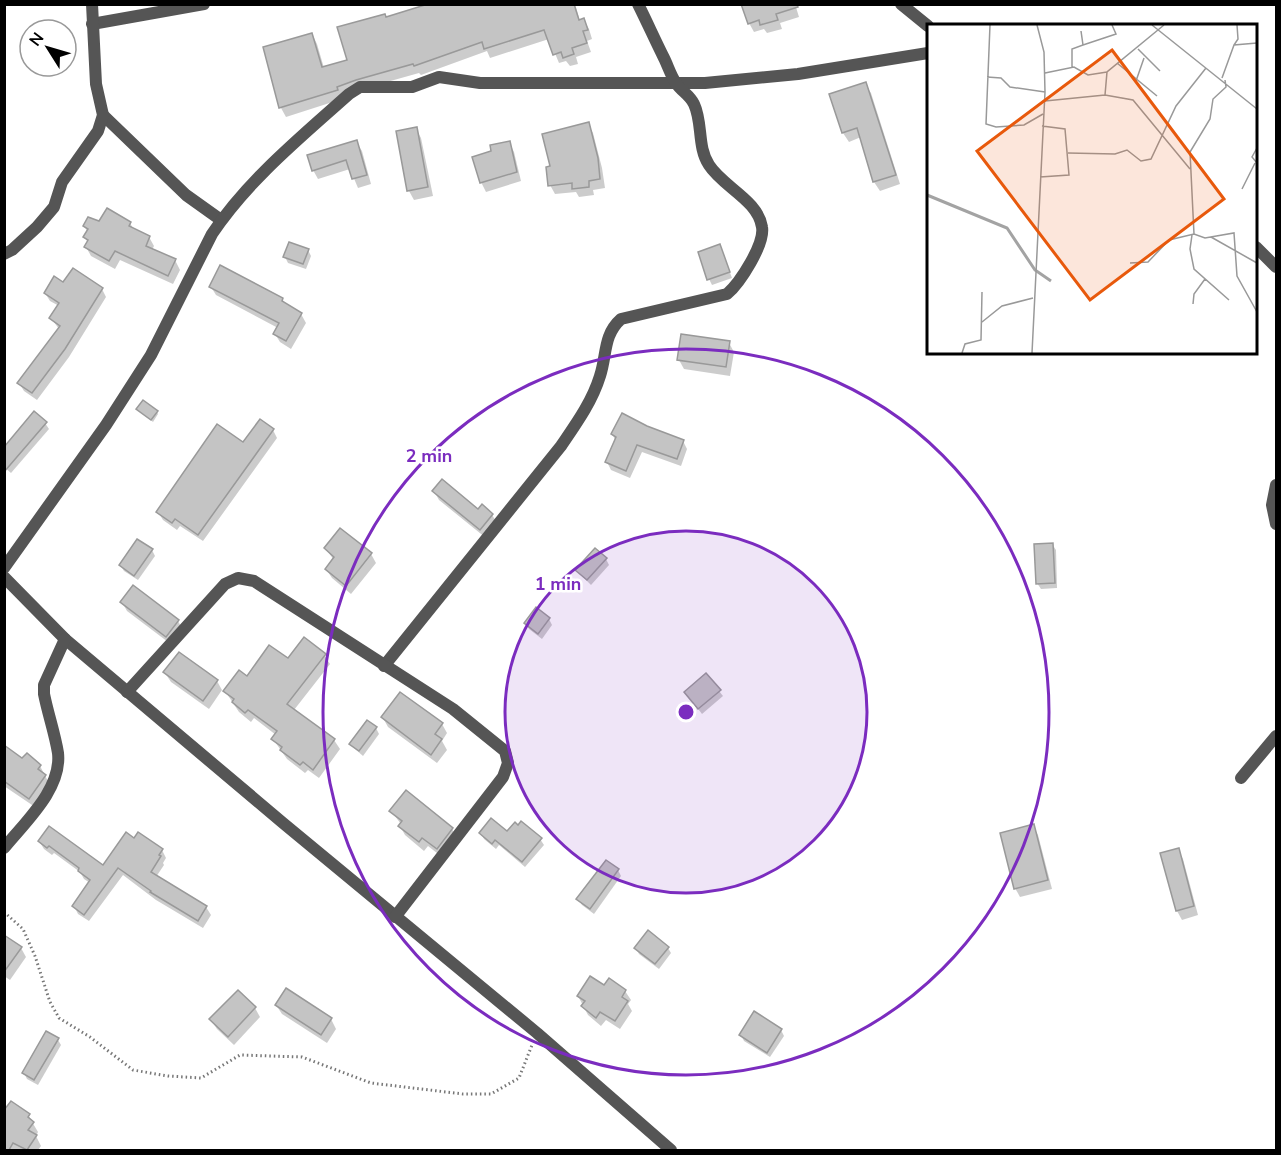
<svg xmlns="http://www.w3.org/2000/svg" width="1281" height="1155" viewBox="0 0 1281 1155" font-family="'Nunito Sans',sans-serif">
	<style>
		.shadow { fill: #0003 }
		.building { fill: #c4c4c4; stroke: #999; stroke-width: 1.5 }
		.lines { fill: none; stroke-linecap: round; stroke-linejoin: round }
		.path { stroke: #777; stroke-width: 3; stroke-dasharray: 1.5 3; stroke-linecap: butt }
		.minor { stroke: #555; stroke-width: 12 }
		.ring { fill: none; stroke: #7b2cbf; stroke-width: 3 }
		.inset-river { fill: none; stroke: #a3a3a3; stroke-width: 3 }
		.inset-road { fill: none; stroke: #999; stroke-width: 1.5 }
		.view { fill: #e8590c; fill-opacity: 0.15; stroke: #e8590c; stroke-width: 3 }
		.inset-edge { fill: none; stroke: #000; stroke-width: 3 }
		.centre { fill: #7b2cbf; stroke: #fff; stroke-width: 3 }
		.ring-label { font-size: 18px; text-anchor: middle; font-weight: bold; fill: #7b2cbf; stroke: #fff; stroke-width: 5; stroke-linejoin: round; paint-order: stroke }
	</style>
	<rect width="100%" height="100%" fill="#fff"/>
	<g class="shadow">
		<path d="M436,4H575L580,21L584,20L589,29L592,39L587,41L591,52L576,57L578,64L570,66L566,61L559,63L549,39L490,58L487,51L421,75L419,73L362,89L342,99L286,117L281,108L265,48L312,34L317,44L324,68L348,61L386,18Z"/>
		<path d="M795,4L799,17L780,23L782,29L767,33L764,29L754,32L749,23Z"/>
		<path d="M865,84L871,93L900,184L880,191L874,182L861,137L849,142L843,133L831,95Z"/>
		<path d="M588,124L593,133L602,168L605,188L593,190L594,195L579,197L576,192L555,194L550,185L552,168Z"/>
		<path d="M416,129L421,138L433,196L414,200L409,191L398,132Z"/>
		<path d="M356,142L362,151L371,184L358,188L350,169L318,179L313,170Z"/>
		<path d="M509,142L514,152L521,181L486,192L481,182L493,152Z"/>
		<path d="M107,210L130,223L134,230L149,237L154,246L152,250L175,260L180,270L173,284L120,260L115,269L91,256L86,247L88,243L85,237L88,232L84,226L90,217L100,223Z"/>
		<path d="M720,246L732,278L712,285L709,279Z"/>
		<path d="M308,250L311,256L306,269L288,263L285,257Z"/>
		<path d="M64,284L102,289L106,297L69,357L37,400L24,391L19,383L59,329L51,318L59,306L50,301L45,293Z"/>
		<path d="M211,287L282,299L286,305L301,314L306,323L291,349L280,342L275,334L278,328L216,295Z"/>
		<path d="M729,343L734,352L730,376L684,369L679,360Z"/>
		<path d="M138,409L157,412L158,414L153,422Z"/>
		<path d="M45,423L49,429L11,473L4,467Z"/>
		<path d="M647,428L683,441L687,449L681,466L642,452L630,478L611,470L607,462L616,441L612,434Z"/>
		<path d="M273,430L277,438L203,541L180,526L177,530L163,520L158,512L243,444Z"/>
		<path d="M434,491L478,511L482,506L492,515L498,524L486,538L439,500Z"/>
		<path d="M1052,544L1056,550L1057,588L1041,589L1037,583Z"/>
		<path d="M325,548L371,554L376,563L351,594L332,578L326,569L334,560Z"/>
		<path d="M152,550L155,556L138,580L124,571L121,566Z"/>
		<path d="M606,559L609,565L591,585L577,571Z"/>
		<path d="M134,587L178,621L183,630L172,645L127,611L122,602Z"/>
		<path d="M549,619L552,625L542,639L529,629L526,623Z"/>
		<path d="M324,655L330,664L294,710L334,740L340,749L319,778L308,770L305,773L287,759L273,739L276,735L254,718L251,722L239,712L225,691L247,678L288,660Z"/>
		<path d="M165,673L217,681L222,690L209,709L171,682Z"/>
		<path d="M719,691L723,696L702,714L686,693Z"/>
		<path d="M383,718L442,724L447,733L442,741L447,750L437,763L388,727Z"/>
		<path d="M376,728L379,734L363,756L355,749L351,744Z"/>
		<path d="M4,747L23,760L40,766L50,785L35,807L4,786Z"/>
		<path d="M391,811L452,829L457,838L442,857L428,846L424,851L405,835L400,826L401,824Z"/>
		<path d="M1033,826L1038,835L1052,889L1020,897L1015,888Z"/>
		<path d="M481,833H507L540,839L544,845L525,867L499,845L496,849L484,839Z"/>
		<path d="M39,841L104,867L162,850L166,858L163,863L164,865L156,877L206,907L211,915L203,928L156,900L123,875L89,921L78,914L74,906L90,883L84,879L80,872L54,853L52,855L44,849Z"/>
		<path d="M1178,850L1183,859L1198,915L1182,920L1177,911L1162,854Z"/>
		<path d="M606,862L618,870L621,876L594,914L582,905L578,899Z"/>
		<path d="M4,937L21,948L26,957L10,980L4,976Z"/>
		<path d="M636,948H668L671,953L659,969L639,954Z"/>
		<path d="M609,980L625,991L631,1000L628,1004L632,1011L620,1029L606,1020L601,1026L588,1015L578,996L604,987Z"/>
		<path d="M238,992L255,1008L260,1017L234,1045L217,1029L211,1020Z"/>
		<path d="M276,1005L331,1019L336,1029L327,1043L282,1014Z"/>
		<path d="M781,1030L784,1036L770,1057L744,1041L741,1035Z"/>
		<path d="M58,1040L61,1045L38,1085L27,1079L24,1073Z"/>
		<path d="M4,1107L28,1115L38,1132L36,1136L41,1146L38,1150H9L4,1148Z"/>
	</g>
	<g class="building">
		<path d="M428,4H574L579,20L584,18L588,30L583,31L587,43L572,48L574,54L563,58L561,52L553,55L544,30L484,49L482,42L414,66L413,64L356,80L337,87L338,90L279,108L263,47L312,33L322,67L347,60L337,27L385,14L386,17Z"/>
		<path d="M741,4H797L798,7L776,14L778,20L760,25L759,20L748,24Z"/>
		<path d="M866,82L896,175L873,182L857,128L842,133L829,94Z"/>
		<path d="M589,122L598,158L600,179L589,181V187L572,189V183L548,186L546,167L550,166L542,134Z"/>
		<path d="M417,127L428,187L407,191L396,131Z"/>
		<path d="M357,140L367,175L352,179L346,160L312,171L307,155Z"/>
		<path d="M510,141L517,172L480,183L472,157L491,151L490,145Z"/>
		<path d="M107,208L131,222L129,226L150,236L146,246L176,259L168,276L115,251L109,261L84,247L88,240L83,237L88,229L83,226L88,217L99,221Z"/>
		<path d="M289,242L309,249L303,264L283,257Z"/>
		<path d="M720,244L730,272L707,280L698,252Z"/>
		<path d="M220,265L283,298L282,301L302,313L286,341L273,334L279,323L209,287Z"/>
		<path d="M73,268L103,288L65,349L32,393L17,383L60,326L49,318L59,303L44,293L54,276L63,282Z"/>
		<path d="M681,334L730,341L726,367L677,360Z"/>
		<path d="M143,400L158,411L151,420L136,409Z"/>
		<path d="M34,411L47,422L4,472V447Z"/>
		<path d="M622,413L647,426L684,440L677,459L637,445L626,471L605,462L616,437L611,434Z"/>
		<path d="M260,419L274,429L198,535L175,519L172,523L156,512L217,424L243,442Z"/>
		<path d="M442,479L478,509L482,504L493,514L480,530L432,491Z"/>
		<path d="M340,528L372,553L346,586L325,569L334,557L324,548Z"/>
		<path d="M137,539L153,549L134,576L119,565Z"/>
		<path d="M1053,543L1055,583L1036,584L1034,544Z"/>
		<path d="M595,548L607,558L587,580L575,570Z"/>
		<path d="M133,585L179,620L166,637L120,602Z"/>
		<path d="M536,607L550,618L538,634L524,623Z"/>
		<path d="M304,637L326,654L287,704L335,739L313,770L303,762L300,765L280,750L282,747L271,739L277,731L248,710L245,713L232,702L234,699L223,691L239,670L247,676L269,645L288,658Z"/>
		<path d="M179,652L218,680L203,701L163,672Z"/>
		<path d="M706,673L721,690L698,709L684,692Z"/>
		<path d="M400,692L443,723L435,734L442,739L431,755L381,717Z"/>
		<path d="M367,720L377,727L359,751L349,744Z"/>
		<path d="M4,745L22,758L27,753L41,765L38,769L46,775L29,799L4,781Z"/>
		<path d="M406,790L453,828L437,849L422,838L419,842L398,826L402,821L389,811Z"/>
		<path d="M491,818L507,831L515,822L518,825L521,821L542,838L522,862L495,840L492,844L479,833Z"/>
		<path d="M1034,824L1048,880L1014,889L1000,833Z"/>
		<path d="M49,826L103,865L126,832L134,838L138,832L163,849L159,855L161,856L151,872L207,906L198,921L150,892L151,891L118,868L84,915L72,906L90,880L78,871L79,868L49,846L47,848L38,841Z"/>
		<path d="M1179,848L1194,906L1176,911L1160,853Z"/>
		<path d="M606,860L619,869L590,909L576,899Z"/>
		<path d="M648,930L669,947L655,964L634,948Z"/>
		<path d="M4,935L22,947L4,972Z"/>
		<path d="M590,976L604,985L609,978L626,990L622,997L628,1001L615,1021L600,1012L596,1018L581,1006L585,1001L577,996Z"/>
		<path d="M286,988L332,1018L321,1035L275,1005Z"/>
		<path d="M238,990L256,1007L228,1037L209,1019Z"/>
		<path d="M754,1011L782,1029L767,1053L739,1035Z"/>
		<path d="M46,1031L59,1038L34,1080L22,1073Z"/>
		<path d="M11,1101L30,1114L28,1117L34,1122L28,1130L37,1135L27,1150L13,1143L9,1150H4V1110Z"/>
	</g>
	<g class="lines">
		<path class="path" d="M4,912L23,929L35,956L50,1002L59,1018L90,1037L133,1070L168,1076L201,1078L240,1055L302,1057L371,1083L463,1094H491L519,1078L532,1045"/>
		<g class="minor">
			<path d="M901,4L928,26"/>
			<path d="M92,24L204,4"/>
			<path d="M103,115L186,195L221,220"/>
			<path d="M1256,247L1276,267"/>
			<path d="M4,254L12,250L37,227L54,207L62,182L98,131L103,115L96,84L92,4"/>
			<path d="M1276,485L1272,505L1276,524"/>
			<path d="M4,568L106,425L151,355L212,234C248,180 301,137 349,94L360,87H412L439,77L480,83H705L798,74L928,53"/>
			<path d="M4,577L65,639L283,823L537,1033L671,1150"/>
			<path d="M384,666L561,446C576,424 592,402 600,376C607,355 603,335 621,319L727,294C740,283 765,244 762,227C758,200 723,187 709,165C697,147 703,123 694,104C690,95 681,91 676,83C671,76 668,66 664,58C655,40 647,22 638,4"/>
			<path d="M127,692L225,584L238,578L254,581L453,709L505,751L508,763L503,777L395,917"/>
			<path d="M1241,778L1276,736"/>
			<path d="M4,848C25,822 62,789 58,753C55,734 48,714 44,694V685L65,639"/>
		</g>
	</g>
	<circle cx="686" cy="712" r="181" fill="#7b2cbf" fill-opacity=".12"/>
	<g class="ring">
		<circle cx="686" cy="712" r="181"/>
		<circle cx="686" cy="712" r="363"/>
	</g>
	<g transform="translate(927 24)">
		<rect width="330" height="330" fill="#fff"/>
		<path class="inset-river" d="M0,171L80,204L108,246L124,257"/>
		<path class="inset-road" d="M63,1L59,100L69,103L97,101L116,90M225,1L330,85M156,21L189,10L185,1M307,21L311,15L310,1M211,25L233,47M190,39L230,72M145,43V25L156,21L154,7M118,49L147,43L161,51L180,48M60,53L74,54L83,63L118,68M295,54L307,21L330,19M209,57L217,34M178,71L180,48L237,1M118,77L178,71L206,76L263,145M141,129L188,130L200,126L214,137L224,135L249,82L279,44M330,139L325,133L330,124M113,153L142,151L138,105L115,102M315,165L328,139M267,210L263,128L283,95L286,75L299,63L298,56M265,211L263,225L267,245L302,276M284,213L330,239M203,239L221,238L242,216L267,210L278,214L307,209L310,252L330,288M266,280L267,270L278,255M55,298L75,282L106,274M35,329L38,320L54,316L55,268M105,329L118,68L117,28L110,1"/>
		<path class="view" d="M185,26L297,175L163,276L50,127Z"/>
		<rect width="330" height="330" class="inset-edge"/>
	</g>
	<circle cx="686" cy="712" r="9" class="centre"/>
	<g class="ring-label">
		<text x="429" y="462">2 min</text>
		<text x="558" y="590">1 min</text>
	</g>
	<rect width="1281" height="1155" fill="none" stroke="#000000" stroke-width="12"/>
	<g transform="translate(48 48) rotate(307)"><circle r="28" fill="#ffffff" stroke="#999999" stroke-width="1.5"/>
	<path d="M0-4.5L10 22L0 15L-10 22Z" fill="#000000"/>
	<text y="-9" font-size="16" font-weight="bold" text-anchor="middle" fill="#000000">N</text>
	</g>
</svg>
